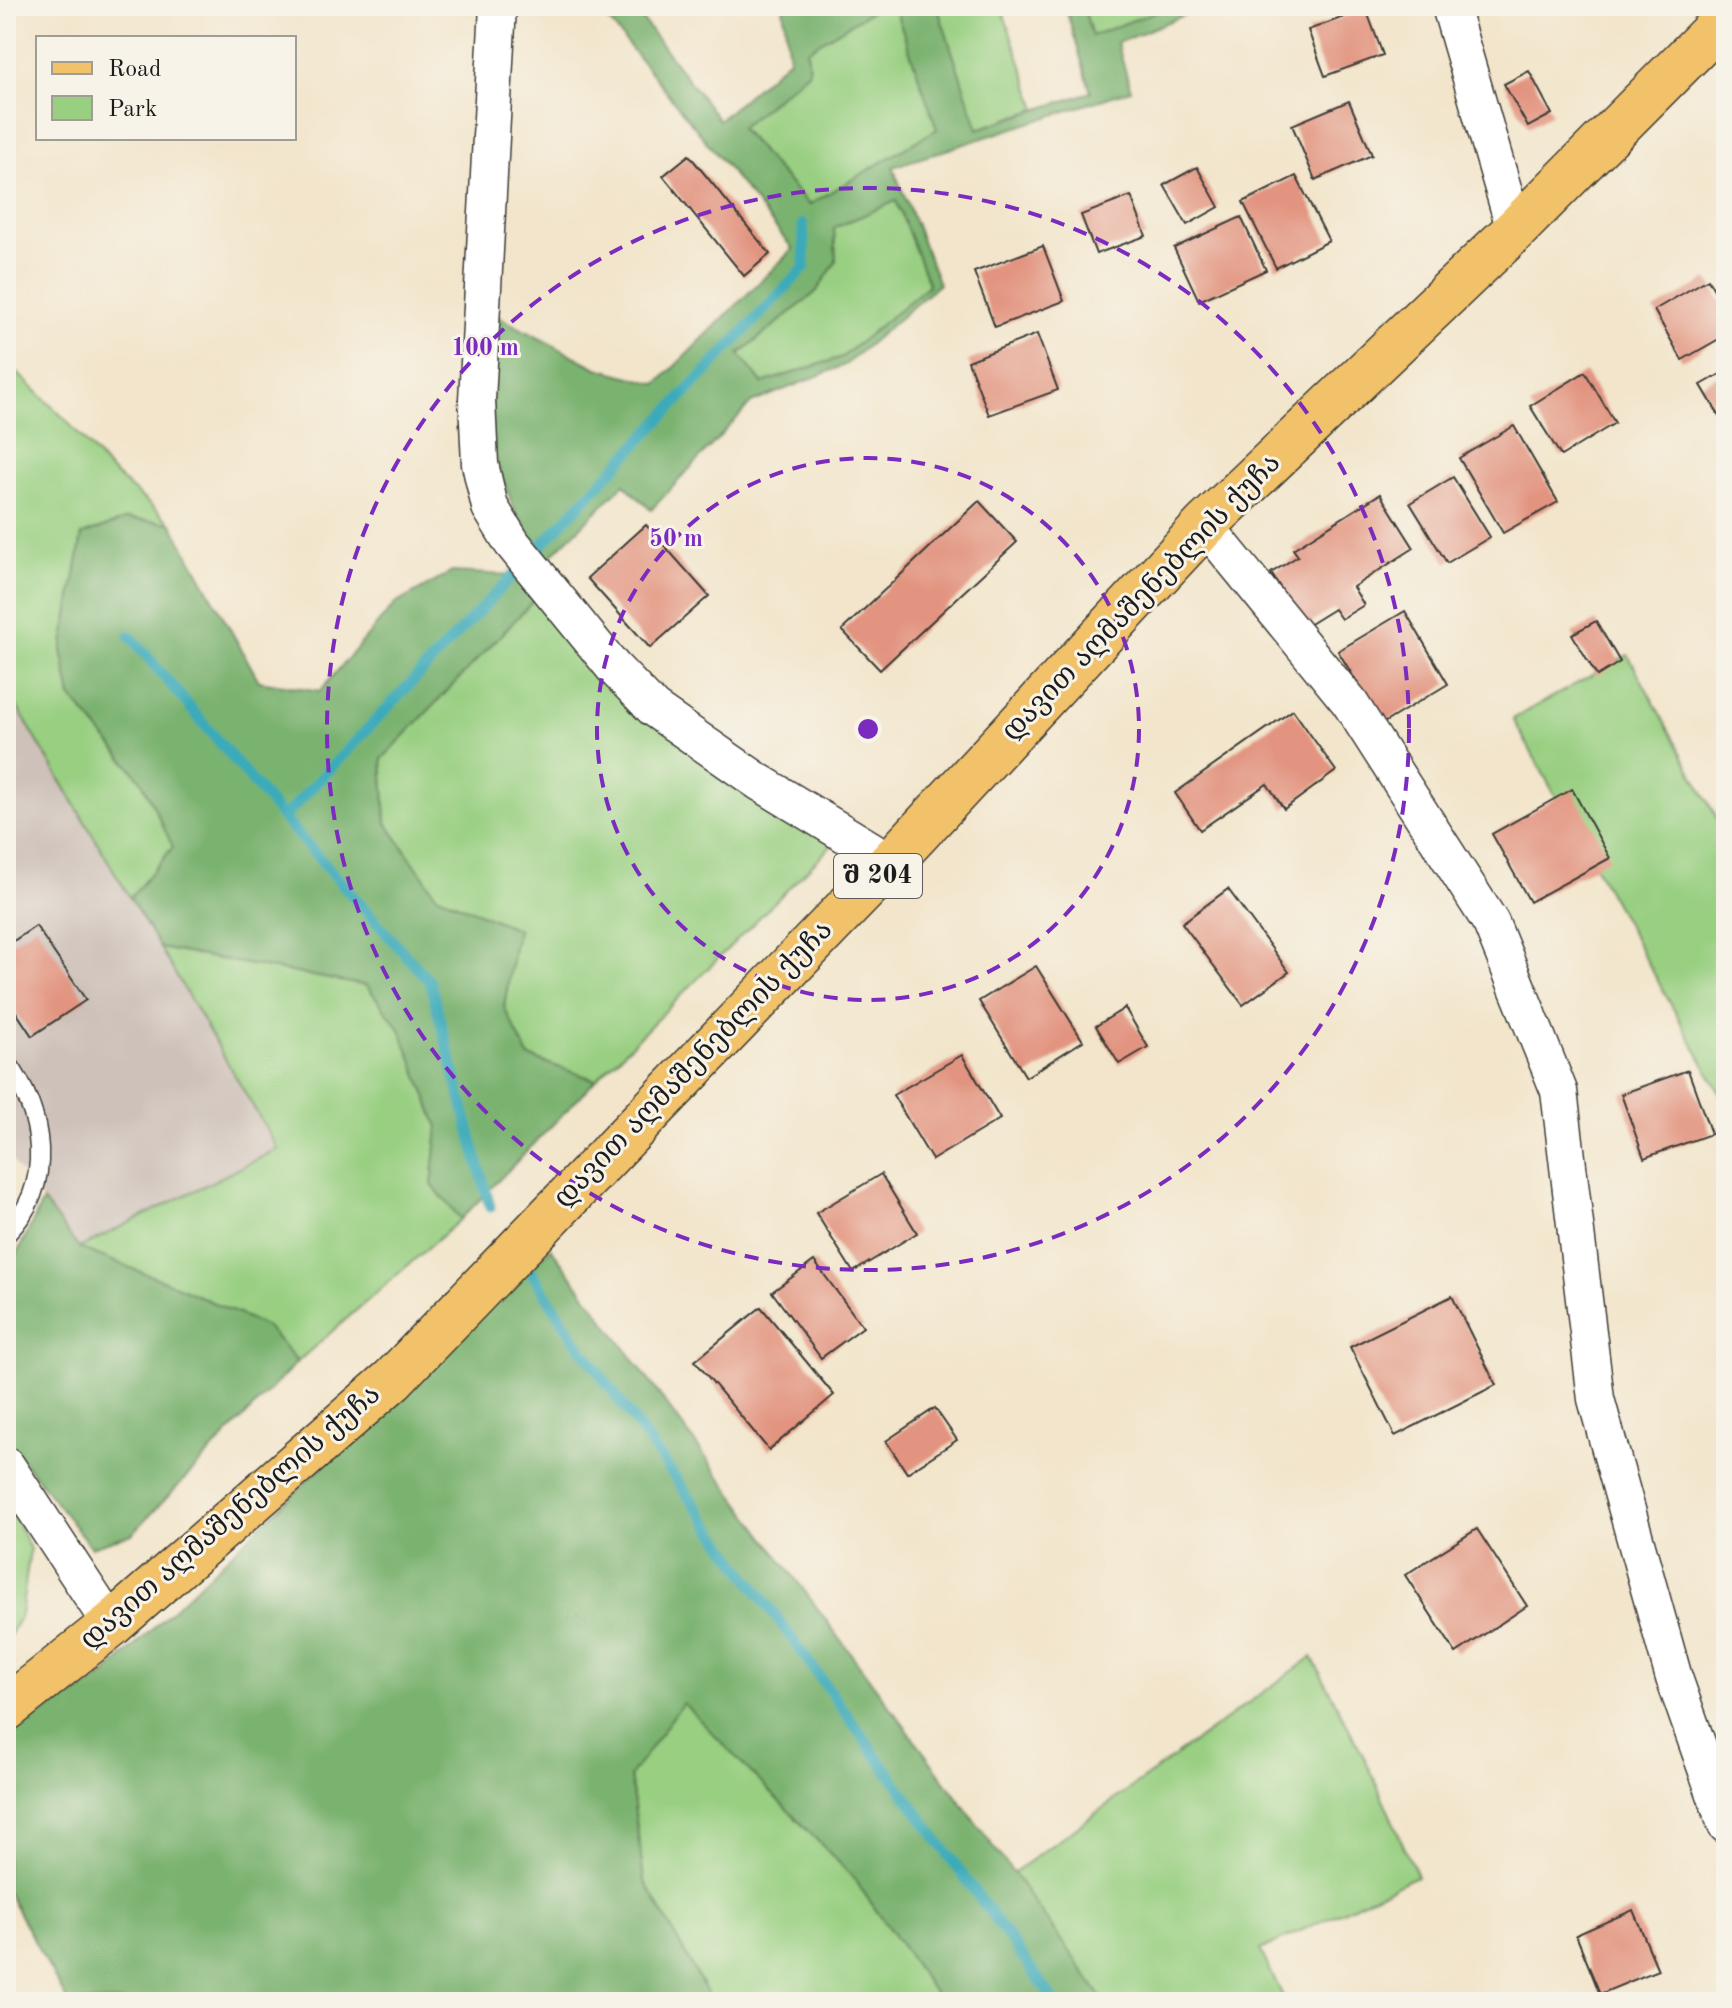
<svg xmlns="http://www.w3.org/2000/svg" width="1732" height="2008" viewBox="0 0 1732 2008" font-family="'Old Standard TT','Noto Serif Georgian',serif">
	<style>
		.industrial { fill: #cec1b9 }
		.green { fill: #98cf81; stroke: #5a764e; stroke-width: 2 }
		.forest { fill: #7ab26f; stroke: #4b6746; stroke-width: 2; fill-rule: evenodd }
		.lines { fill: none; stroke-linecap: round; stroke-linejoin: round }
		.stream { stroke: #3baab9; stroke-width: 11 }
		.building { fill: #e29480 }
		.service-casing { stroke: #3c3a36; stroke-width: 21 }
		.minor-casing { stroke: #3c3a36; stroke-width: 39 }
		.primary-casing { stroke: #3c3a36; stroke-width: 47 }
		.service { stroke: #fff; stroke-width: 18 }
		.minor { stroke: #fff; stroke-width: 36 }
		.primary { stroke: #f2c26a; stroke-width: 44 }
		.ring { fill: none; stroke: #7b2cbf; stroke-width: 4; stroke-dasharray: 14 10 }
		.labels { text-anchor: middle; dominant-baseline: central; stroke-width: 6; stroke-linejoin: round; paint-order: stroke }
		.shield { fill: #f7f3e8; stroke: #5e5c59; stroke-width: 2 }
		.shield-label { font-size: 26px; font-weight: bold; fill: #1c1c1c }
		.street-label { font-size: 28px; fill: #1c1c1c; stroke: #f7f3e8 }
		.centre { fill: #7b2cbf; stroke: #f7f3e8; stroke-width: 4 }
		.ring-label { font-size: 24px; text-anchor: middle; font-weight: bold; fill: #7b2cbf; stroke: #f7f3e8; stroke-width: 6; stroke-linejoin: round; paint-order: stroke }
	</style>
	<rect width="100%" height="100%" fill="#f7f3e8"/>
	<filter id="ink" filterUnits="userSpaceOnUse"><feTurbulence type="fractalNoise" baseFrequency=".0125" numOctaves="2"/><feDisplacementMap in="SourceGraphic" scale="16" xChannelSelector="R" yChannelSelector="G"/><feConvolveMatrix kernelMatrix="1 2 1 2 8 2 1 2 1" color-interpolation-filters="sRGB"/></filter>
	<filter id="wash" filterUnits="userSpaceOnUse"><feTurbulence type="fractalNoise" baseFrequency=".006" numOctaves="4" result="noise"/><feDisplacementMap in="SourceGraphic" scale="32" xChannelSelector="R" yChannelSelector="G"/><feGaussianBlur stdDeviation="1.8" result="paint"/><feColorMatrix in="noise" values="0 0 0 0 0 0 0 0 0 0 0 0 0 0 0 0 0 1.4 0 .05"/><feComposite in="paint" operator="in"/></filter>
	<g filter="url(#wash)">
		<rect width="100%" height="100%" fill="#f2e5cb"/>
		<path class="industrial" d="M6,688L278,1149L79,1248L6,1153Z"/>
		<g class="green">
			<path d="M880,6H894L938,129L809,205L740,128L809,71L807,50Z"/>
			<path d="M937,6H1001L1037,109L977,129Z"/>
			<path d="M1083,6H1170L1092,36Z"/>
			<path d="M896,200L929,285L842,358L762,383L739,354L816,292L836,262L834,228Z"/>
			<path d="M6,362L66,420L110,470L171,523L127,519L82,535L62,650L71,697L141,780L174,847L130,898L6,688Z"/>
			<path d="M538,596L835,842L596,1080L529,1057L504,1008L517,929L436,895L386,822L382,759Z"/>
			<path d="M1628,655L1726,835V1104L1513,719Z"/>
			<path d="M160,948L367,986L400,1029L438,1127L432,1185L461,1219L297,1362L267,1327L172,1284L79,1248L278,1149Z"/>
			<path d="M6,1499L30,1549L21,1615L6,1643Z"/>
			<path d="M1312,1657L1369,1767L1417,1876L1260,1950L1286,2002H1105L1013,1873Z"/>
			<path d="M683,1702L852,1876L941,2002H712L644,1880L630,1775Z"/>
		</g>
		<g class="forest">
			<path d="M597,6H632L719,120L789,59L783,6H880L807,50L809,71L740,128L809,205L937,129L894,6H937L978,129L1091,92L1065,6H1083L1092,36L1170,6H1206L1117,43L1131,90L893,167L939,284L845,365L751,403L651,510L624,484L549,558L517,516L490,446L495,315L597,368L657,384L793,249ZM896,201L929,285L842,357L762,383L739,354L816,292L836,262L834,228Z"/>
			<path d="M127,519L171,523L259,681L320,691L395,604L452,572L510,575L522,571L538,596L382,759L386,822L436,895L517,929L504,1007L529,1057L596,1080L461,1219L432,1185L438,1127L400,1029L367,986L160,948L130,898L173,847L141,780L71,697L62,650L82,535Z"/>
			<path d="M43,1201L79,1248L172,1284L267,1327L297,1362L132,1534L91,1547L6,1439V1264L15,1258Z"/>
			<path d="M551,1248L1013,1873L1105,2002H941L852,1876L683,1703L630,1776L644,1880L712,2002H68L6,1890V1735L99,1680Z"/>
		</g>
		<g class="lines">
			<g class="stream">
				<path d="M130,636L283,818L430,982L490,1207"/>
				<path d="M283,818L805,267L803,224"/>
				<path d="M531,1271L571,1334L1055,2002"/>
			</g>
		</g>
		<g id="blocks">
			<g class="building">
				<path d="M1366,9L1383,55L1325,76L1308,30Z"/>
				<path d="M1529,71L1552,114L1528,127L1504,84Z"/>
				<path d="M1349,101L1372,155L1315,180L1292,125Z"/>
				<path d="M689,155L770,254L744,276L663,176Z"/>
				<path d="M1197,167L1219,207L1187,225L1164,185Z"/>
				<path d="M1296,176L1329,241L1276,268L1243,202Z"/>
				<path d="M1131,196L1146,236L1096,254L1081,215Z"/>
				<path d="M1241,217L1266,270L1199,301L1174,248Z"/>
				<path d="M1043,246L1064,301L995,327L974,272Z"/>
				<path d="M1708,279L1726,311V335L1682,360L1654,310Z"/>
				<path d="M1037,334L1058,390L989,415L968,361Z"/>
				<path d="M1726,371V427L1701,385Z"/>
				<path d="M1585,372L1615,423L1561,456L1530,406Z"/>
				<path d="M1514,426L1558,502L1503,533L1459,458Z"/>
				<path d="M1453,477L1490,537L1447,563L1410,503Z"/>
				<path d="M1380,494L1414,548L1353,587L1364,605L1341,619L1334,609L1305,627L1271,573L1298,556L1293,549Z"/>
				<path d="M979,501L1017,542L880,670L842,630Z"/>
				<path d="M646,525L709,596L650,648L587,578Z"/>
				<path d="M1405,611L1448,684L1382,724L1338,651Z"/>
				<path d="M1596,621L1620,662L1597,676L1572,634Z"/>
				<path d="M1293,710L1336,771L1284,809L1267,784L1200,830L1175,793Z"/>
				<path d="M1572,789L1610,858L1530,902L1492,834Z"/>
				<path d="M1228,889L1289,972L1243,1005L1182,923Z"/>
				<path d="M36,926L86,1000L32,1036L6,997V946Z"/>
				<path d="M1036,966L1083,1041L1026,1077L979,1001Z"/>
				<path d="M1125,1008L1148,1047L1119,1064L1096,1026Z"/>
				<path d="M962,1055L1000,1119L932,1160L893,1095Z"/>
				<path d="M1688,1070L1711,1134L1644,1158L1621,1094Z"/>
				<path d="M881,1174L917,1233L853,1272L816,1213Z"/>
				<path d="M814,1261L863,1327L821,1358L772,1292Z"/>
				<path d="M1452,1296L1496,1385L1395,1436L1350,1347Z"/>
				<path d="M761,1307L834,1395L769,1450L695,1361Z"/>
				<path d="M935,1408L957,1440L907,1473L886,1441Z"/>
				<path d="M1477,1529L1527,1606L1456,1653L1405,1575Z"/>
				<path d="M1633,1910L1658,1970L1600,1994L1576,1935Z"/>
			</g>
		</g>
	</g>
	<g filter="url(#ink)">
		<use href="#blocks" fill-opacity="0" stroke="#3c3a36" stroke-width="2"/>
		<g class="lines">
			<defs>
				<path id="service" d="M6,1061C44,1113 56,1184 6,1234"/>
				<g id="minor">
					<path d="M498,6L477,400L480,464L490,507L512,543L613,667L654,709L759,782L891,862"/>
					<path d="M1450,6L1515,230"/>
					<path d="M1205,525L1350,703L1491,923L1559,1091L1596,1399L1674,1678L1726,1825"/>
					<path d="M6,1465L111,1625"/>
				</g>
				<path id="primary" d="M6,1709L111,1625L393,1379L891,862L1205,525L1515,230L1726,18"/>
			</defs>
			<use href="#service" class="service-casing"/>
			<use href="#minor" class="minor-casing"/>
			<use href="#primary" class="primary-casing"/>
			<use href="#service" class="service"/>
			<use href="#minor" class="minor"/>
			<use href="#primary" class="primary"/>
		</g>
	</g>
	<g class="ring">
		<circle cx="868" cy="729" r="271"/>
		<circle cx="868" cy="729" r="541"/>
	</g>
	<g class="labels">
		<rect class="shield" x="834" y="854" width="88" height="44" rx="6"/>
		<g class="shield-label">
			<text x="878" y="876">შ 204</text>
		</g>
		<g class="street-label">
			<text transform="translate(1142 598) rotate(-46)">დავით აღმაშენებლის ქუჩა</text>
			<text transform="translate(694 1065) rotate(-46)">დავით აღმაშენებლის ქუჩა</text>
			<text transform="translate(231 1518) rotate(-41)">დავით აღმაშენებლის ქუჩა</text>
		</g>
	</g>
	<circle cx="868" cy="729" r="12" class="centre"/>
	<g class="ring-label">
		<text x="485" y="355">100 m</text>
		<text x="676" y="546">50 m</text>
	</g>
	<rect width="1732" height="2008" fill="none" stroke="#f7f3e8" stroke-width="32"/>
	<rect x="36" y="36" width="260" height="104" fill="#f7f3e8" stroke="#9f9d96" stroke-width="2"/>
	<rect x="52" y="62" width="40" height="12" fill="#f2c26a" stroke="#9f9d96" stroke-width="2"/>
	<text x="108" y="76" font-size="24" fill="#1c1c1c">Road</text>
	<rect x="52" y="96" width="40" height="24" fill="#98cf81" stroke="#9f9d96" stroke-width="2"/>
	<text x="108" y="116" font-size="24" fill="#1c1c1c">Park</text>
</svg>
